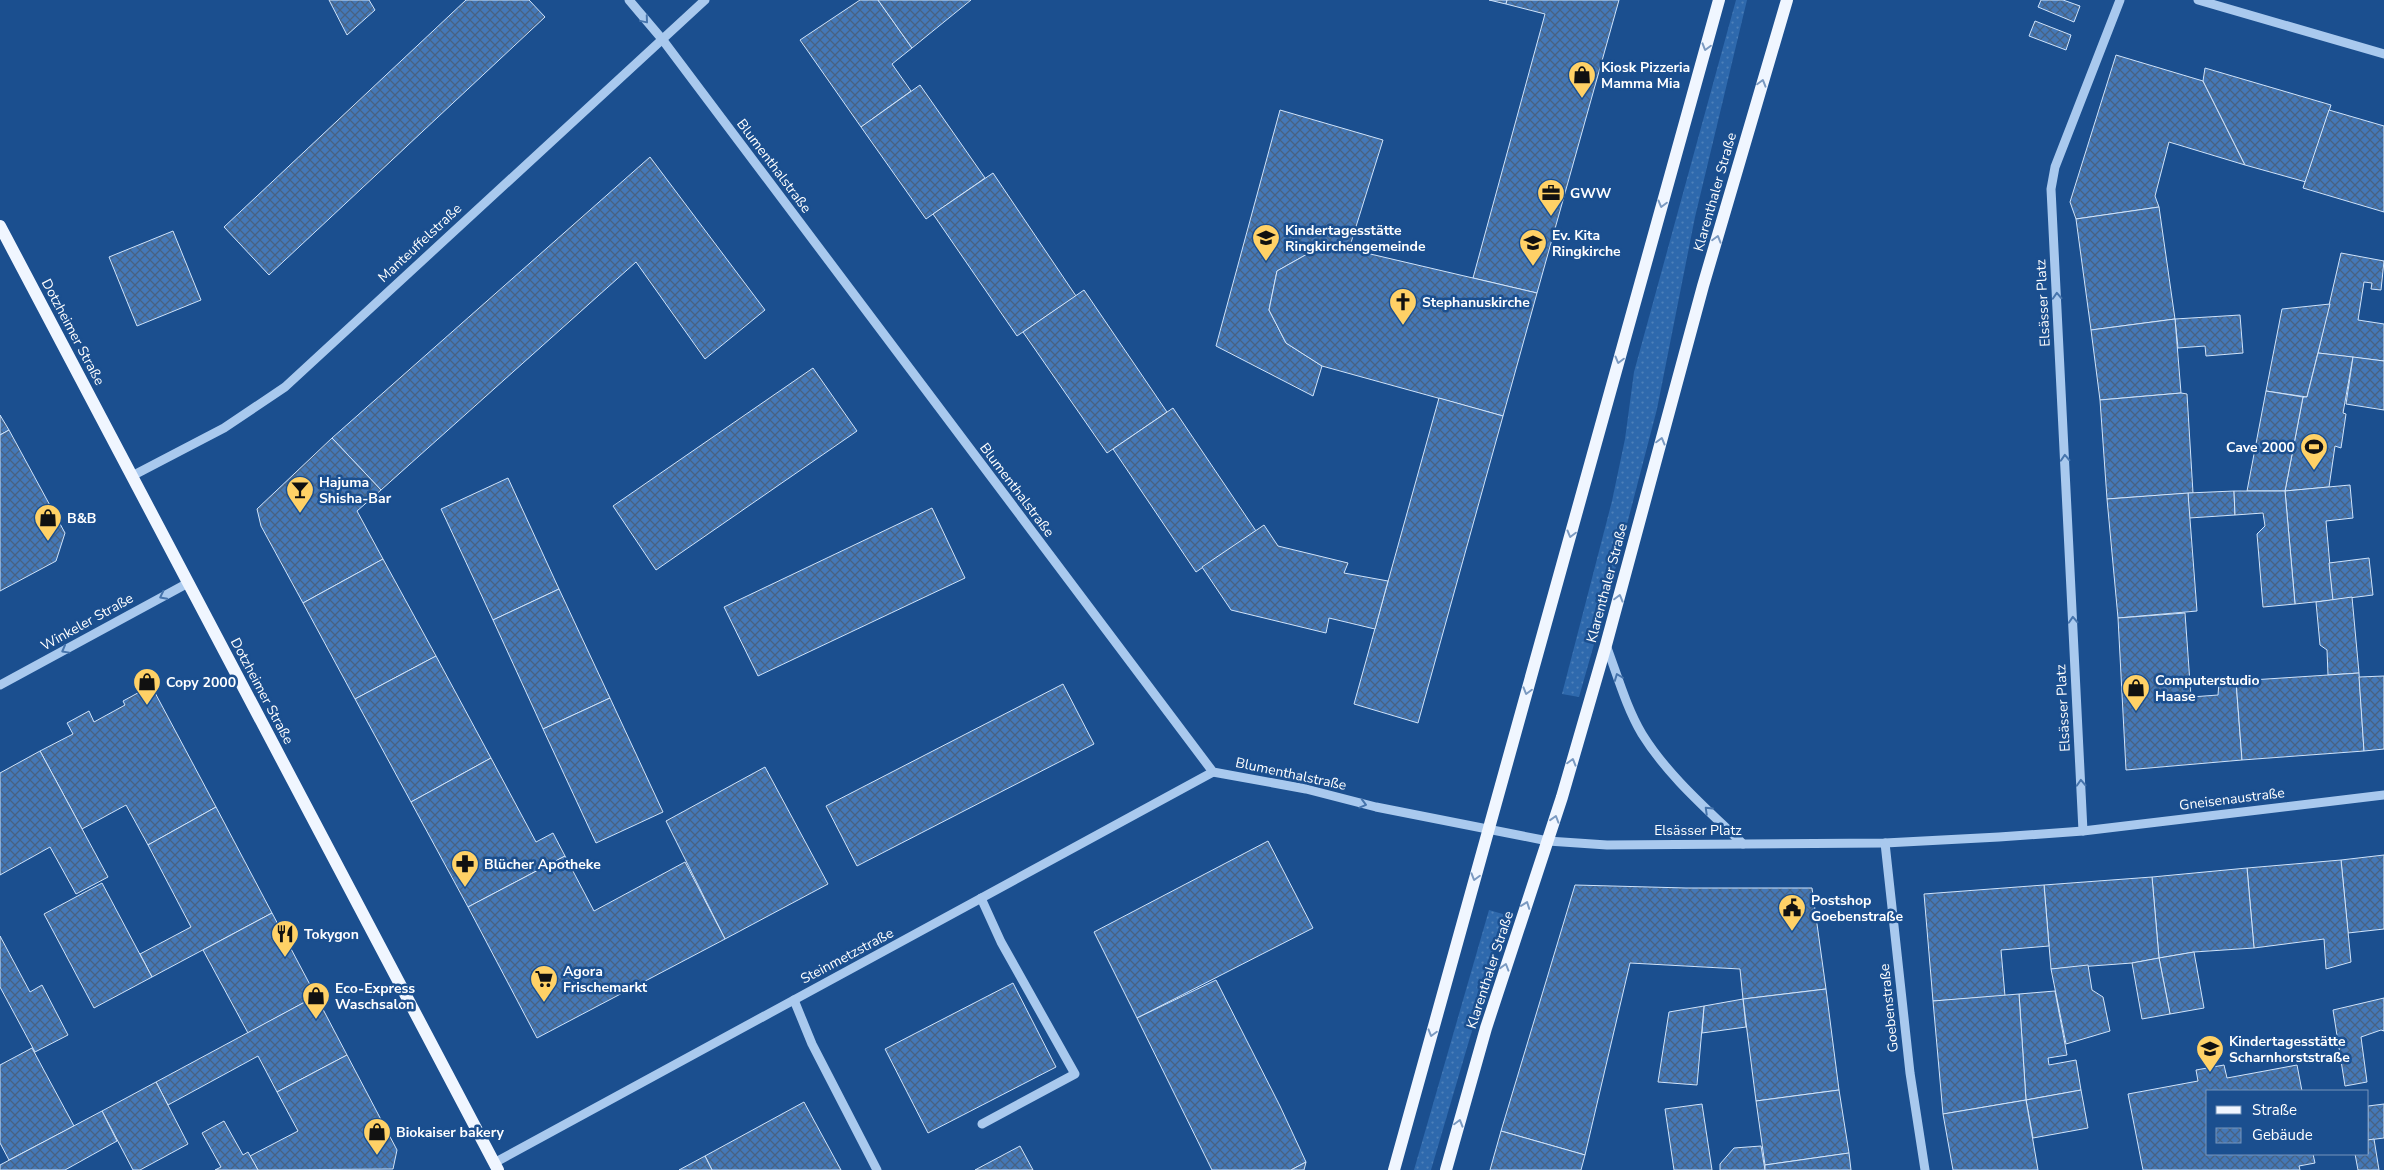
<svg xmlns="http://www.w3.org/2000/svg" width="2384" height="1170" viewBox="0 0 2384 1170" font-family="'Nunito Sans',sans-serif">
	<style>
		.grass { fill: url(#grass-dots) }
		.building { fill: url(#building-cross-hatch); stroke: #cfe3fa }
		.lines { fill: none; stroke-linecap: round; stroke-linejoin: round }
		.minor { stroke: #a9c9ee; stroke-width: 9 }
		.major { stroke: #f0f6ff; stroke-width: 12 }
		.oneway { stroke: #4674ac }
		.oneway2 { stroke: #7b9ac1 }
		.labels { text-anchor: middle; dominant-baseline: central; stroke-width: 5; stroke-linejoin: round; paint-order: stroke }
		.poi-label { font-size: 14px; font-weight: bold; fill: #fff; stroke: #1b4f8f; text-anchor: start }
		.street-label { font-size: 14px; fill: #fff; stroke: #1b4f8f }
	</style>
	<defs>
		<pattern id="grass-dots" width="8" height="8" patternUnits="userSpaceOnUse" patternTransform="scale(1.25)"><rect width="8" height="8" fill="#2e69ad"/><path d="M2 2h.1M6 6h.1" fill="none" stroke="#4d80b9" stroke-width="1.8" stroke-linecap="round"/></pattern>
		<pattern id="building-cross-hatch" width="8" height="8" patternUnits="userSpaceOnUse" patternTransform="scale(1.25)"><rect width="8" height="8" fill="#4478b7"/><path d="M0 0l8 8M0 8l8-8" fill="none" stroke="#486282"/></pattern>
	</defs>
	<rect width="100%" height="100%" fill="#1b4f8f"/>
	<g class="grass">
		<path d="M1736,0H1747L1695,217L1657,409L1614,574L1579,697L1562,694L1612,501L1625,439L1634,372Z"/>
		<path d="M1489,910L1506,915L1431,1170H1414Z"/>
	</g>
	<g class="building">
		<path d="M329,0H369L375,10L347,35Z"/>
		<path d="M466,0H529L545,17L269,275L224,227Z"/>
		<path d="M860,0H878L912,48L892,64L911,91L861,127L800,40Z"/>
		<path d="M878,0H971L912,48Z"/>
		<path d="M1489,0H1507L1506,4Z"/>
		<path d="M1507,0H1619L1537,293L1473,278L1545,14L1506,4Z"/>
		<path d="M2041,0H2063L2080,6L2074,22L2038,7Z"/>
		<path d="M2035,21L2071,35L2066,50L2029,36Z"/>
		<path d="M2116,55L2203,81L2245,165L2169,142L2155,196L2159,207L2076,219L2070,202Z"/>
		<path d="M2205,68L2331,105L2306,182L2245,165L2203,81Z"/>
		<path d="M920,85L985,178L926,219L861,127Z"/>
		<path d="M1280,110L1383,140L1349,249L1309,253L1277,271L1269,310L1286,343L1322,366L1313,396L1216,346Z"/>
		<path d="M2329,110L2384,126V212L2303,188Z"/>
		<path d="M650,157L765,310L705,359L636,262L381,490L332,438Z"/>
		<path d="M993,173L1076,296L1017,336L933,214Z"/>
		<path d="M2159,207L2175,319L2091,330L2076,219Z"/>
		<path d="M173,231L201,300L137,326L109,257Z"/>
		<path d="M1349,249L1537,293L1503,416L1322,366L1286,343L1269,310L1277,271L1309,253Z"/>
		<path d="M2341,253L2384,261L2381,290L2371,289L2372,283L2364,282L2358,320L2384,324V361L2318,353Z"/>
		<path d="M1084,290L1167,412L1107,453L1023,332Z"/>
		<path d="M2330,304L2307,397L2266,391L2282,309Z"/>
		<path d="M2240,315L2243,353L2206,356L2205,346L2178,348L2175,319Z"/>
		<path d="M2175,319L2181,393L2100,400L2091,330Z"/>
		<path d="M2318,353L2353,357L2343,413L2346,414L2341,448L2335,446L2329,487L2285,491L2303,397H2307Z"/>
		<path d="M2353,357L2384,361V410L2346,404Z"/>
		<path d="M813,368L857,431L656,570L613,506Z"/>
		<path d="M2266,391L2303,397L2285,491H2247Z"/>
		<path d="M2181,393L2187,394L2193,493L2107,499L2100,400Z"/>
		<path d="M1439,398L1503,416L1418,723L1354,704Z"/>
		<path d="M1173,408L1256,531L1196,572L1113,449Z"/>
		<path d="M0,415L9,430L0,435Z"/>
		<path d="M9,430L65,533L56,561L0,591V435Z"/>
		<path d="M332,438L381,490L357,511L383,559L303,603L261,526L257,509Z"/>
		<path d="M508,478L559,589L493,620L441,509Z"/>
		<path d="M2350,485L2353,518L2326,521L2333,600L2295,604L2285,491Z"/>
		<path d="M2234,491L2235,515L2189,518L2188,493Z"/>
		<path d="M2234,491H2285L2295,604L2263,607L2257,534L2265,526L2263,513L2235,515Z"/>
		<path d="M2188,493L2197,611L2118,618L2107,499Z"/>
		<path d="M932,508L965,578L758,676L724,607Z"/>
		<path d="M1264,525L1278,546L1348,563L1344,573L1388,581L1375,629L1329,618L1326,633L1231,610L1202,567Z"/>
		<path d="M2369,558L2373,595L2333,600L2329,563Z"/>
		<path d="M383,559L436,656L355,699L303,603Z"/>
		<path d="M559,589L610,698L543,729L493,620Z"/>
		<path d="M2352,597L2359,673L2328,675L2327,650L2320,645L2316,602Z"/>
		<path d="M2185,613L2191,697L2218,695L2219,682L2236,681L2242,760L2126,770L2118,618Z"/>
		<path d="M436,656L491,758L411,802L355,699Z"/>
		<path d="M2359,673L2364,751L2242,760L2236,681Z"/>
		<path d="M2384,676V749L2364,751L2359,677Z"/>
		<path d="M1063,684L1094,744L857,866L826,806Z"/>
		<path d="M147,688L149,692L153,689L216,807L148,845L126,805L82,829L40,751L73,734L67,723L89,711L94,722L125,705L123,701Z"/>
		<path d="M610,698L663,812L596,843L543,729Z"/>
		<path d="M40,751L108,877L76,894L50,847L0,875V773Z"/>
		<path d="M491,758L536,842L553,833L565,856L468,907L411,802Z"/>
		<path d="M765,767L828,884L725,939L666,821Z"/>
		<path d="M216,807L272,913L152,977L140,954L191,927L148,845Z"/>
		<path d="M1268,841L1313,928L1137,1018L1094,932Z"/>
		<path d="M2384,855V929L2348,933L2341,860Z"/>
		<path d="M565,856L594,911L685,862L725,939L537,1038L468,907Z"/>
		<path d="M2341,860L2351,962L2326,969L2324,939L2254,948L2247,868Z"/>
		<path d="M2247,868L2254,948L2194,952L2159,958L2152,877Z"/>
		<path d="M2152,877L2159,958L2132,963L2051,969L2044,885Z"/>
		<path d="M102,883L152,977L94,1008L44,914Z"/>
		<path d="M1575,885L1686,888H1812L1826,989L1743,999L1740,969L1630,963L1585,1155L1501,1131Z"/>
		<path d="M2044,885L2049,946L2001,950L2005,996L1933,1001L1924,894Z"/>
		<path d="M272,913L316,996L248,1033L203,950Z"/>
		<path d="M0,936L30,992L42,985L68,1035L35,1052L0,987Z"/>
		<path d="M2194,952L2204,1008L2170,1014L2159,958Z"/>
		<path d="M2159,958L2170,1014L2142,1019L2132,963Z"/>
		<path d="M2088,965L2092,990L2103,997L2110,1031L2066,1044L2051,969Z"/>
		<path d="M1216,980L1280,1106L1306,1162L1291,1170H1212L1137,1018Z"/>
		<path d="M1013,983L1056,1067L928,1133L885,1049Z"/>
		<path d="M1826,989L1839,1090L1756,1101L1743,999Z"/>
		<path d="M2055,991L2067,1055L2048,1058L2049,1065L2076,1060L2081,1090L2026,1100L2019,994Z"/>
		<path d="M2019,994L2026,1100L1943,1114L1933,1001Z"/>
		<path d="M316,996L347,1055L277,1092L258,1056L168,1105L156,1082Z"/>
		<path d="M2384,998V1031L2381,1030L2361,1037L2367,1082L2345,1086L2333,1010Z"/>
		<path d="M1743,999L1746,1027L1702,1033L1704,1006Z"/>
		<path d="M1704,1006L1697,1085L1658,1082L1669,1012Z"/>
		<path d="M32,1048L74,1126L9,1160L0,1143V1065Z"/>
		<path d="M347,1055L397,1150L393,1169L258,1170L250,1156L298,1131L277,1092Z"/>
		<path d="M2224,1065L2227,1078L2297,1065L2302,1091H2208V1154H2313L2315,1163L2299,1166L2300,1170H2143L2128,1094L2198,1081L2196,1070Z"/>
		<path d="M156,1082L188,1144L140,1170H133L102,1111Z"/>
		<path d="M1839,1090L1849,1153L1765,1165L1756,1101Z"/>
		<path d="M2081,1090L2088,1128L2033,1138L2026,1100Z"/>
		<path d="M2026,1100L2038,1170H1953L1943,1114Z"/>
		<path d="M804,1102L841,1170H712L705,1156Z"/>
		<path d="M1702,1104L1712,1170H1674L1665,1109Z"/>
		<path d="M2384,1104V1138L2368,1140V1106Z"/>
		<path d="M102,1111L117,1141L65,1170H0V1165Z"/>
		<path d="M224,1121L243,1155L248,1152L258,1170H215L221,1167L202,1133Z"/>
		<path d="M1501,1131L1585,1155L1581,1170H1490Z"/>
		<path d="M2374,1139L2379,1170H2358L2355,1154H2368V1140Z"/>
		<path d="M1020,1146L1033,1170H975Z"/>
		<path d="M1761,1146L1765,1170H1720V1164L1734,1148Z"/>
		<path d="M1849,1153L1851,1170H1765V1165Z"/>
		<path d="M705,1156L712,1170H679Z"/>
		<path d="M1306,1162L1304,1170H1291Z"/>
	</g>
	<g class="lines">
		<g class="minor">
			<path d="M629,0L662,39L1213,772L1306,789L1376,807L1548,841L1607,845L1885,843L1999,837L2083,831L2384,795"/>
			<path d="M2198,0L2384,54"/>
			<path d="M132,476L224,428L285,387L705,0"/>
			<path d="M1606,645C1617,674 1626,707 1642,734C1668,776 1708,810 1743,844"/>
			<path d="M0,685L188,583"/>
			<path d="M2083,831L2051,189L2055,167L2120,0"/>
			<path d="M1885,843L1910,1073L1925,1170"/>
			<path d="M981,898L1001,942L1075,1074L982,1124"/>
			<path d="M794,1000L812,1044L877,1170"/>
			<path d="M494,1163L1213,772"/>
		</g>
		<g class="major">
			<path d="M0,226L498,1170"/>
			<path d="M1394,1170L1719,0"/>
			<path d="M1446,1170L1486,1028L1562,797L1606,645L1703,286L1787,0"/>
		</g>
	</g>
	<defs><path id="oneway-chevron" d="M-2-3.5L2.5 0L-2 3.5" fill="none" stroke-width="1.6" stroke-linecap="round" stroke-linejoin="round" transform="scale(1.25)"/></defs>
	<g class="oneway">
		<use href="#oneway-chevron" transform="translate(645 20) rotate(50)"/>
		<use href="#oneway-chevron" transform="translate(2057 296) rotate(-93)"/>
		<use href="#oneway-chevron" transform="translate(2065 458) rotate(-93)"/>
		<use href="#oneway-chevron" transform="translate(163 596) rotate(153)"/>
		<use href="#oneway-chevron" transform="translate(2073 620) rotate(-93)"/>
		<use href="#oneway-chevron" transform="translate(65 650) rotate(151)"/>
		<use href="#oneway-chevron" transform="translate(1618 677) rotate(-111)"/>
		<use href="#oneway-chevron" transform="translate(2081 783) rotate(-93)"/>
		<use href="#oneway-chevron" transform="translate(1363 804) rotate(15)"/>
		<use href="#oneway-chevron" transform="translate(1708 810) rotate(-136)"/>
	</g>
	<g class="oneway2">
		<use href="#oneway-chevron" transform="translate(1706 47) rotate(106)"/>
		<use href="#oneway-chevron" transform="translate(1762 83) rotate(-74)"/>
		<use href="#oneway-chevron" transform="translate(1662 204) rotate(105)"/>
		<use href="#oneway-chevron" transform="translate(1717 239) rotate(-74)"/>
		<use href="#oneway-chevron" transform="translate(1619 360) rotate(105)"/>
		<use href="#oneway-chevron" transform="translate(1661 441) rotate(-75)"/>
		<use href="#oneway-chevron" transform="translate(1571 534) rotate(105)"/>
		<use href="#oneway-chevron" transform="translate(1619 598) rotate(-75)"/>
		<use href="#oneway-chevron" transform="translate(1527 691) rotate(106)"/>
		<use href="#oneway-chevron" transform="translate(1572 762) rotate(-74)"/>
		<use href="#oneway-chevron" transform="translate(1555 819) rotate(-73)"/>
		<use href="#oneway-chevron" transform="translate(1475 877) rotate(106)"/>
		<use href="#oneway-chevron" transform="translate(1526 905) rotate(-70)"/>
		<use href="#oneway-chevron" transform="translate(1505 967) rotate(-73)"/>
		<use href="#oneway-chevron" transform="translate(1432 1033) rotate(106)"/>
		<use href="#oneway-chevron" transform="translate(1459 1123) rotate(-74)"/>
	</g>
	<defs>
		<symbol id="shop-pin" viewBox="-11 -11 22 30"><path d="M0 17L-7.5 6A9.5 9.5 0 1 1 7.5 6Z" fill="#ffd166" stroke="#1b4f8f"/><path d="M-5-2.5h2.3a2.7 3.5 0 0 1 5.4 0H5L5.5 6h-11ZM-1.5-2.5h3a1.5 2.3 0 0 0-3 0Z" fill="#111"/></symbol>
		<symbol id="office-pin" viewBox="-11 -11 22 30"><path d="M0 17L-7.5 6A9.5 9.5 0 1 1 7.5 6Z" fill="#ffd166" stroke="#1b4f8f"/><path d="M-6-3h4V-5.5h4V-3h4V5H-6ZM-1-4.5V-3h2v-1.5ZM-6 0V1H6V0Z" fill="#111"/></symbol>
		<symbol id="school-pin" viewBox="-11 -11 22 30"><path d="M0 17L-7.5 6A9.5 9.5 0 1 1 7.5 6Z" fill="#ffd166" stroke="#1b4f8f"/><path d="M0-5L7-2L0 1L-7-2ZM-4 1L0 2.5L4 1V4Q0 6-4 4Z" fill="#111"/></symbol>
		<symbol id="church-pin" viewBox="-11 -11 22 30"><path d="M0 17L-7.5 6A9.5 9.5 0 1 1 7.5 6Z" fill="#ffd166" stroke="#1b4f8f"/><path d="M-1.2-6h2.4v3.5h3.3v2.4h-3.3V6h-2.4V-.1h-3.3v-2.4h3.3Z" fill="#111"/></symbol>
		<symbol id="stadium-pin" viewBox="-11 -11 22 30"><path d="M0 17L-7.5 6A9.5 9.5 0 1 1 7.5 6Z" fill="#ffd166" stroke="#1b4f8f"/><path d="M0-5a6.5 5 0 1 0 0 10a6.5 5 0 1 0 0-10ZM-3.5-1.8h7v3.6h-7Z" fill="#111"/></symbol>
		<symbol id="bar-pin" viewBox="-11 -11 22 30"><path d="M0 17L-7.5 6A9.5 9.5 0 1 1 7.5 6Z" fill="#ffd166" stroke="#1b4f8f"/><path d="M-6-5H6L.8 .8V4.5H3.5V6h-7V4.5H-.8V.8Z" fill="#111"/></symbol>
		<symbol id="pharmacy-pin" viewBox="-11 -11 22 30"><path d="M0 17L-7.5 6A9.5 9.5 0 1 1 7.5 6Z" fill="#ffd166" stroke="#1b4f8f"/><path d="M-2-6h4v4h4v4h-4v4h-4v-4h-4v-4h4Z" fill="#111"/></symbol>
		<symbol id="civic-pin" viewBox="-11 -11 22 30"><path d="M0 17L-7.5 6A9.5 9.5 0 1 1 7.5 6Z" fill="#ffd166" stroke="#1b4f8f"/><path d="M-.6-6.5H3V-4.5H.6V-3L4-1V1h2V6H-6V1h2V-1L-.6-3ZM-1.2 2.5V6h2.4V2.5Z" fill="#111"/></symbol>
		<symbol id="restaurant-pin" viewBox="-11 -11 22 30"><path d="M0 17L-7.5 6A9.5 9.5 0 1 1 7.5 6Z" fill="#ffd166" stroke="#1b4f8f"/><path d="M-5-6h1v4h1v-4h1v4h1v-4h1v5L-1.5 .5V6h-2V.5L-5-1ZM5-6V6H3V1.5H1.5Q1.5-4 5-6Z" fill="#111"/></symbol>
		<symbol id="supermarket-pin" viewBox="-11 -11 22 30"><path d="M0 17L-7.5 6A9.5 9.5 0 1 1 7.5 6Z" fill="#ffd166" stroke="#1b4f8f"/><path d="M-6-5.5h2.5l.6 2H6L4.5 2H-2.5L-4.4-4H-6ZM-1.5 3.2a1.3 1.3 0 1 0 .1 0ZM3 3.2a1.3 1.3 0 1 0 .1 0Z" fill="#111"/></symbol>
	</defs>
	<g fill-rule="evenodd">
		<use href="#shop-pin" x="1566" y="59" width="32" height="43"/>
		<use href="#office-pin" x="1535" y="177" width="32" height="43"/>
		<use href="#school-pin" x="1250" y="222" width="32" height="43"/>
		<use href="#school-pin" x="1517" y="227" width="32" height="43"/>
		<use href="#church-pin" x="1387" y="286" width="32" height="43"/>
		<use href="#stadium-pin" x="2298" y="431" width="32" height="43"/>
		<use href="#bar-pin" x="284" y="474" width="32" height="43"/>
		<use href="#shop-pin" x="32" y="502" width="32" height="43"/>
		<use href="#shop-pin" x="131" y="666" width="32" height="43"/>
		<use href="#shop-pin" x="2120" y="672" width="32" height="43"/>
		<use href="#pharmacy-pin" x="449" y="848" width="32" height="43"/>
		<use href="#civic-pin" x="1776" y="892" width="32" height="43"/>
		<use href="#restaurant-pin" x="269" y="918" width="32" height="43"/>
		<use href="#supermarket-pin" x="528" y="963" width="32" height="43"/>
		<use href="#shop-pin" x="300" y="980" width="32" height="43"/>
		<use href="#school-pin" x="2194" y="1033" width="32" height="43"/>
		<use href="#shop-pin" x="361" y="1116" width="32" height="43"/>
	</g>
	<g class="labels">
		<g class="poi-label">
			<text x="1601" y="67">Kiosk Pizzeria<tspan x="1601" dy="16">Mamma Mia</tspan></text>
			<text x="1570" y="193">GWW</text>
			<text x="1285" y="230">Kindertagesstätte<tspan x="1285" dy="16">Ringkirchengemeinde</tspan></text>
			<text x="1552" y="235">Ev. Kita<tspan x="1552" dy="16">Ringkirche</tspan></text>
			<text x="1422" y="302">Stephanuskirche</text>
			<text x="2295" y="447" text-anchor="end">Cave 2000</text>
			<text x="319" y="482">Hajuma<tspan x="319" dy="16">Shisha-Bar</tspan></text>
			<text x="67" y="518">B&amp;B</text>
			<text x="2155" y="680">Computerstudio<tspan x="2155" dy="16">Haase</tspan></text>
			<text x="166" y="682">Copy 2000</text>
			<text x="484" y="864">Blücher Apotheke</text>
			<text x="1811" y="900">Postshop<tspan x="1811" dy="16">Goebenstraße</tspan></text>
			<text x="304" y="934">Tokygon</text>
			<text x="563" y="971">Agora<tspan x="563" dy="16">Frischemarkt</tspan></text>
			<text x="335" y="988">Eco-Express<tspan x="335" dy="16">Waschsalon</tspan></text>
			<text x="2229" y="1041">Kindertagesstätte<tspan x="2229" dy="16">Scharnhorststraße</tspan></text>
			<text x="396" y="1132">Biokaiser bakery</text>
		</g>
		<g class="street-label">
			<text transform="translate(774 166) rotate(53)">Blumenthalstraße</text>
			<text transform="translate(1715 192) rotate(-74)">Klarenthaler Straße</text>
			<text transform="translate(420 243) rotate(-43)">Manteuffelstraße</text>
			<text transform="translate(2043 303) rotate(-93)">Elsässer Platz</text>
			<text transform="translate(73 332) rotate(62)">Dotzheimer Straße</text>
			<text transform="translate(1017 490) rotate(53)">Blumenthalstraße</text>
			<text transform="translate(1607 583) rotate(-75)">Klarenthaler Straße</text>
			<text transform="translate(87 622) rotate(-29)">Winkeler Straße</text>
			<text transform="translate(262 691) rotate(62)">Dotzheimer Straße</text>
			<text transform="translate(2063 708) rotate(-93)">Elsässer Platz</text>
			<text transform="translate(1291 774) rotate(12)">Blumenthalstraße</text>
			<text transform="translate(2232 799) rotate(-7)">Gneisenaustraße</text>
			<text x="1698" y="830">Elsässer Platz</text>
			<text transform="translate(847 956) rotate(-28)">Steinmetzstraße</text>
			<text transform="translate(1490 970) rotate(-72)">Klarenthaler Straße</text>
			<text transform="translate(1889 1008) rotate(-96)">Goebenstraße</text>
		</g>
	</g>
	<rect x="2206" y="1090" width="162" height="65" fill="#1b4f8f" stroke="#7695bc"/>
	<rect x="2216" y="1106" width="25" height="8" fill="#f0f6ff" stroke="#7695bc"/>
	<text x="2252" y="1115" font-size="15" fill="#ffffff">Straße</text>
	<rect x="2216" y="1128" width="25" height="15" fill="url(#building-cross-hatch)" stroke="#7695bc"/>
	<text x="2252" y="1140" font-size="15" fill="#ffffff">Gebäude</text>
</svg>
